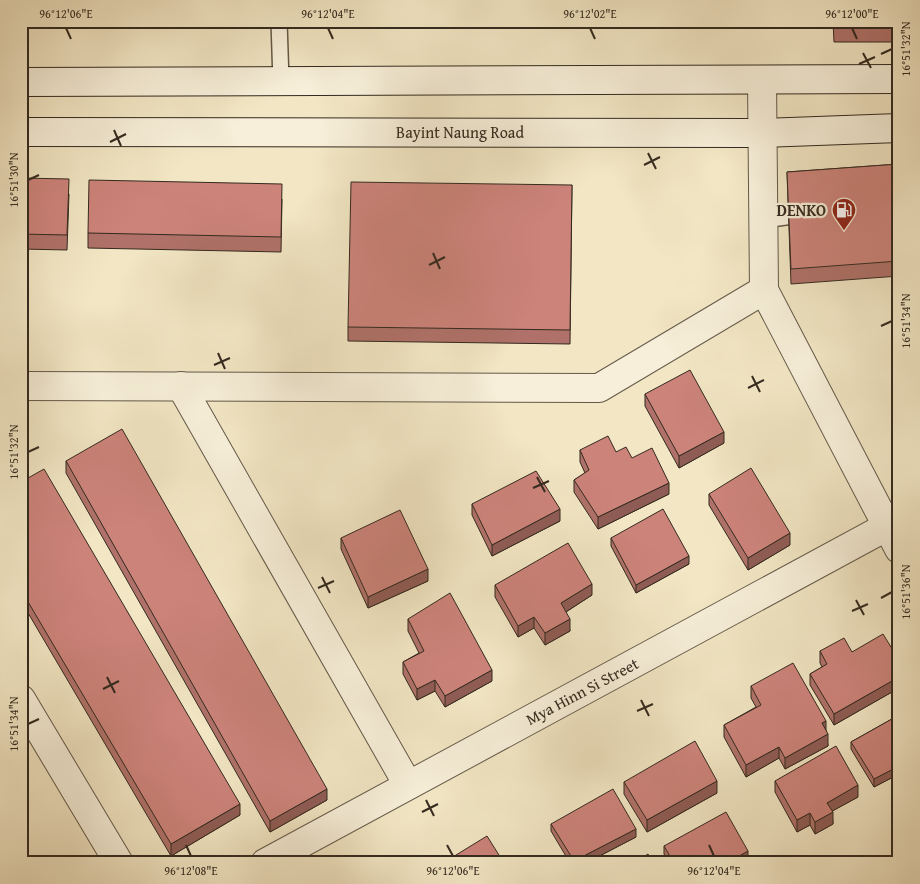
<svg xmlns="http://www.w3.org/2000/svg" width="920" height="884" viewBox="0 0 920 884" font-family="'Gentium Book Plus',serif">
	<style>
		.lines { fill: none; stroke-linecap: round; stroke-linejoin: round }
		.service-casing { stroke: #635948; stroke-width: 18 }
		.minor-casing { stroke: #635948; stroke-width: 30 }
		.secondary-casing { stroke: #332a1f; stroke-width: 30 }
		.service { stroke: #f7efd9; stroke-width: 15 }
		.minor { stroke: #f7efd9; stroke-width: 28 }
		.secondary { stroke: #f7efd9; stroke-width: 28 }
		.wall { fill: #af7169; stroke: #332a1f }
		.shaded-wall { fill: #8f5c55; stroke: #332a1f }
		.building { fill: #cc837a; stroke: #332a1f }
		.ticks { fill: none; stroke: #332a1f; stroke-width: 2 }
		.labels { text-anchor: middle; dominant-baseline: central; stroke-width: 4.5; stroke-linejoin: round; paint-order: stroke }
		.street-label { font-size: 16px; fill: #332a1f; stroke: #f7efd9 }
		.poi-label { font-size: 16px; font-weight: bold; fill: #332a1f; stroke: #f7efd9; text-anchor: end }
		.neatline { fill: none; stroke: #332a1f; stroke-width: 2 }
		.ticks-label { font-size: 12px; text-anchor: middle; fill: #332a1f }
	</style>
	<rect width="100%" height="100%" fill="#f2e6c4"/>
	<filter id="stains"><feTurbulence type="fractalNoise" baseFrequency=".004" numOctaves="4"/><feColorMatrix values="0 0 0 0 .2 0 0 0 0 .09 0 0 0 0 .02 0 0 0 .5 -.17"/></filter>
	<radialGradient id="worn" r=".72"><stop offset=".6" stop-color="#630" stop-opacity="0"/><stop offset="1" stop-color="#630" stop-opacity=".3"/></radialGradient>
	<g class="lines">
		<defs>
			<g id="service">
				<path d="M279,21L281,82"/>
				<path d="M764,220L807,214"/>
			</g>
			<g id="minor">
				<path d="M762,80L764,290L899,549"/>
				<path d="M21,386L599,388L764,290"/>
				<path d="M181,386L408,785"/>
				<path d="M21,699L119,863"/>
				<path d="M265,863L899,520"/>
			</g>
			<g id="secondary">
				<path d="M21,82L899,79"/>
				<path d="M21,132L762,133L899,128"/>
			</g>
		</defs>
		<use href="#service" class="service-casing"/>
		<use href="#minor" class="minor-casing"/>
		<use href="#secondary" class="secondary-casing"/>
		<use href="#service" class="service"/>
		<use href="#minor" class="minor"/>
		<use href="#secondary" class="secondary"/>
	</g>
	<g class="wall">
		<path d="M833,21H899V42H834Z"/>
		<path d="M899,164V276L791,284L787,172Z"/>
		<path d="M21,178L69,194L67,250L21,249Z"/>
		<path d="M572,185L570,344L348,341V327Z"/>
		<path d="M282,199L281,252L88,248V233Z"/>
		<path d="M645,394L724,443L679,468L645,406Z"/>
		<path d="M580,450L616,452L632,458L669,494L598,529L574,492V480L585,473L580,462Z"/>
		<path d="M66,461L327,800L270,832L66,473Z"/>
		<path d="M21,482L240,815L171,856L21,601Z"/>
		<path d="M709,494L790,545L748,570L709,505Z"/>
		<path d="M472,504L560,521L492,556L472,515Z"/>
		<path d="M341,538L428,581L368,608L341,549Z"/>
		<path d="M611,538L689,564L636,593L611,546Z"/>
		<path d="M495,585L592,595L566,612L570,631L545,645L534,628L518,637L495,597Z"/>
		<path d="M408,619L492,681L445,707L435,691L417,700L403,674V662L419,653L408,631Z"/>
		<path d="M820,651L852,652L899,660V688L834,725L810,685V674L822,667L820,663Z"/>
		<path d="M751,686L826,730L828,746L785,769L779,758L746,777L724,737V725L756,707L751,698Z"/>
		<path d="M899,715V774L874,787L851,749V742Z"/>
		<path d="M775,781L858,797L832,811L833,824L815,834L810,825L797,832L775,792Z"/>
		<path d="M624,782L717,793L647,832L624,794Z"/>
		<path d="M551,824L636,837L586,863H570L551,831Z"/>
		<path d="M664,846L748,859L741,863H669L664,854Z"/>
	</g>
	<g class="shaded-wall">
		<path d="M724,432V443L679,468V456Z"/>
		<path d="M669,483V494L598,529V517Z"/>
		<path d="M560,509V521L492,556V545Z"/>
		<path d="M790,533V545L748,570V558Z"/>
		<path d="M689,556V564L636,593V585Z"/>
		<path d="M428,569V581L368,608V597Z"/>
		<path d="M592,584V595L561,615V603Z"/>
		<path d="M534,617V628L518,637V626Z"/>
		<path d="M570,619V631L545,645V633Z"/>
		<path d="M492,670V681L445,707V696Z"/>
		<path d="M899,677V688L834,725V714Z"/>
		<path d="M435,680V691L417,700V689Z"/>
		<path d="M826,721V732L822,723Z"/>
		<path d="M828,734V746L785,769V758Z"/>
		<path d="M779,747V758L746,777V765Z"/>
		<path d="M899,766V774L874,787V779Z"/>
		<path d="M717,781V793L647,832V820Z"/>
		<path d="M858,785V797L827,814V803Z"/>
		<path d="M327,789V800L270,832V821Z"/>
		<path d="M240,804V815L171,856V844Z"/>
		<path d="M833,812V824L815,834V822Z"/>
		<path d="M810,813V825L797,832V820Z"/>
		<path d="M636,829V837L586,863H574V861Z"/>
		<path d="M748,851V859L741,863H727Z"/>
	</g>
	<g class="building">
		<path d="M833,21H899V27L834,28Z"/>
		<path d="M899,164V261L791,269L787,172Z"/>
		<path d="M21,178L69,179L67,235L21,234Z"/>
		<path d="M89,180L282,184L281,237L88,233Z"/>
		<path d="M351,182L572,185L570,330L348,327Z"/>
		<path d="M690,370L724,432L679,456L645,394Z"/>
		<path d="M122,429L327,789L270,821L66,461Z"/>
		<path d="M608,436L616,452L626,447L632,458L652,448L669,483L598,517L574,480L589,470L580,450Z"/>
		<path d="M751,468L790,533L748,558L709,494Z"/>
		<path d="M44,469L240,804L171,844L21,590V482Z"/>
		<path d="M536,471L560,509L492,545L472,504Z"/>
		<path d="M663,509L689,556L636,585L611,538Z"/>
		<path d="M400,510L428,569L368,597L341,538Z"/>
		<path d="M568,543L592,584L561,603L570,619L545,633L534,617L518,626L495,585Z"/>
		<path d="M450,593L492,670L445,696L435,680L417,689L403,662L424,651L408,619Z"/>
		<path d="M883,634L899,660V677L834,714L810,674L827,664L820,651L844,638L852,652Z"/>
		<path d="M793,663L826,721L822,723L828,734L785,758L779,747L746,765L724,725L761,705L751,686Z"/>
		<path d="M899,715V766L874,779L851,742Z"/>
		<path d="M695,741L717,781L647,820L624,782Z"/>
		<path d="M836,746L858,785L827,803L833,812L815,822L810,813L797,820L775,781Z"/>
		<path d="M613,789L636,829L574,861L551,824Z"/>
		<path d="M726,812L748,851L727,863H674L664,846Z"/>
		<path d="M487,836L504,863H443Z"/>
		<path d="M648,854L653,863H633Z"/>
	</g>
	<path class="ticks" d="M66,28L71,39M328,28L333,39M590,28L595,39M852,28L857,39M863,53L871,68M881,54L892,49M859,64L875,57M114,130L121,146M110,142L126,134M648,153L656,169M644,165L660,157M28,180L39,175M433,253L440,269M429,265L445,257M881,326L892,321M218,353L225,369M214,365L230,358M752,376L760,392M748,388L764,380M28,452L39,447M537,477L545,492M533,488L549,481M322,577L330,593M318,588L334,581M881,598L892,592M856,600L864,615M852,611L868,604M107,677L115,693M103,689L119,681M641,700L649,716M637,711L653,704M28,724L39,719M426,800L434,816M422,812L438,804M186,845L191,856M447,845L453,856M709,845L714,856"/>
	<defs>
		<symbol id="fuel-pin" viewBox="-11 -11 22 30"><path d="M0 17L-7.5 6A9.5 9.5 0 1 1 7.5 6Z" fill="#8f2418" stroke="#f7efd9"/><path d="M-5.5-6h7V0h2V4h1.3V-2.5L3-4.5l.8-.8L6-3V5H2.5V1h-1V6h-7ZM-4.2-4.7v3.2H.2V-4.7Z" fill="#fff"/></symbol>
	</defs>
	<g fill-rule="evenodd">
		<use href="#fuel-pin" x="830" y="196" width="28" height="38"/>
	</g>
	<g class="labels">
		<g class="street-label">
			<text x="460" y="132">Bayint Naung Road</text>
			<text transform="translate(582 691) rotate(-28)">Mya Hinn Si Street</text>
		</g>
		<g class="poi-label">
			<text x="826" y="210">DENKO</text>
		</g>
	</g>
	<rect width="920" height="884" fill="none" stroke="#f2e6c4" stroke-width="55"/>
	<rect x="28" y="28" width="864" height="828" class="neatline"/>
	<g class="ticks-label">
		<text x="66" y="18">96°12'06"E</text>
		<text x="328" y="18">96°12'04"E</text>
		<text x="590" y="18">96°12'02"E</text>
		<text x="852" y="18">96°12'00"E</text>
		<text transform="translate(906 49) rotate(-90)" y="4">16°51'32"N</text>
		<text transform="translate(14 180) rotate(-90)" y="4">16°51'30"N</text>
		<text transform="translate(906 321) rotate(-90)" y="4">16°51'34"N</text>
		<text transform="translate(14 452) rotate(-90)" y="4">16°51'32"N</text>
		<text transform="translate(906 592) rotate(-90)" y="4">16°51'36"N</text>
		<text transform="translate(14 724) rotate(-90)" y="4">16°51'34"N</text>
		<text x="191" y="875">96°12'08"E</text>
		<text x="453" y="875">96°12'06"E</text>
		<text x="714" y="875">96°12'04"E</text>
	</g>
	<rect width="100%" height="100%" filter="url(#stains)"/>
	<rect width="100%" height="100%" fill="url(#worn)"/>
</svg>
